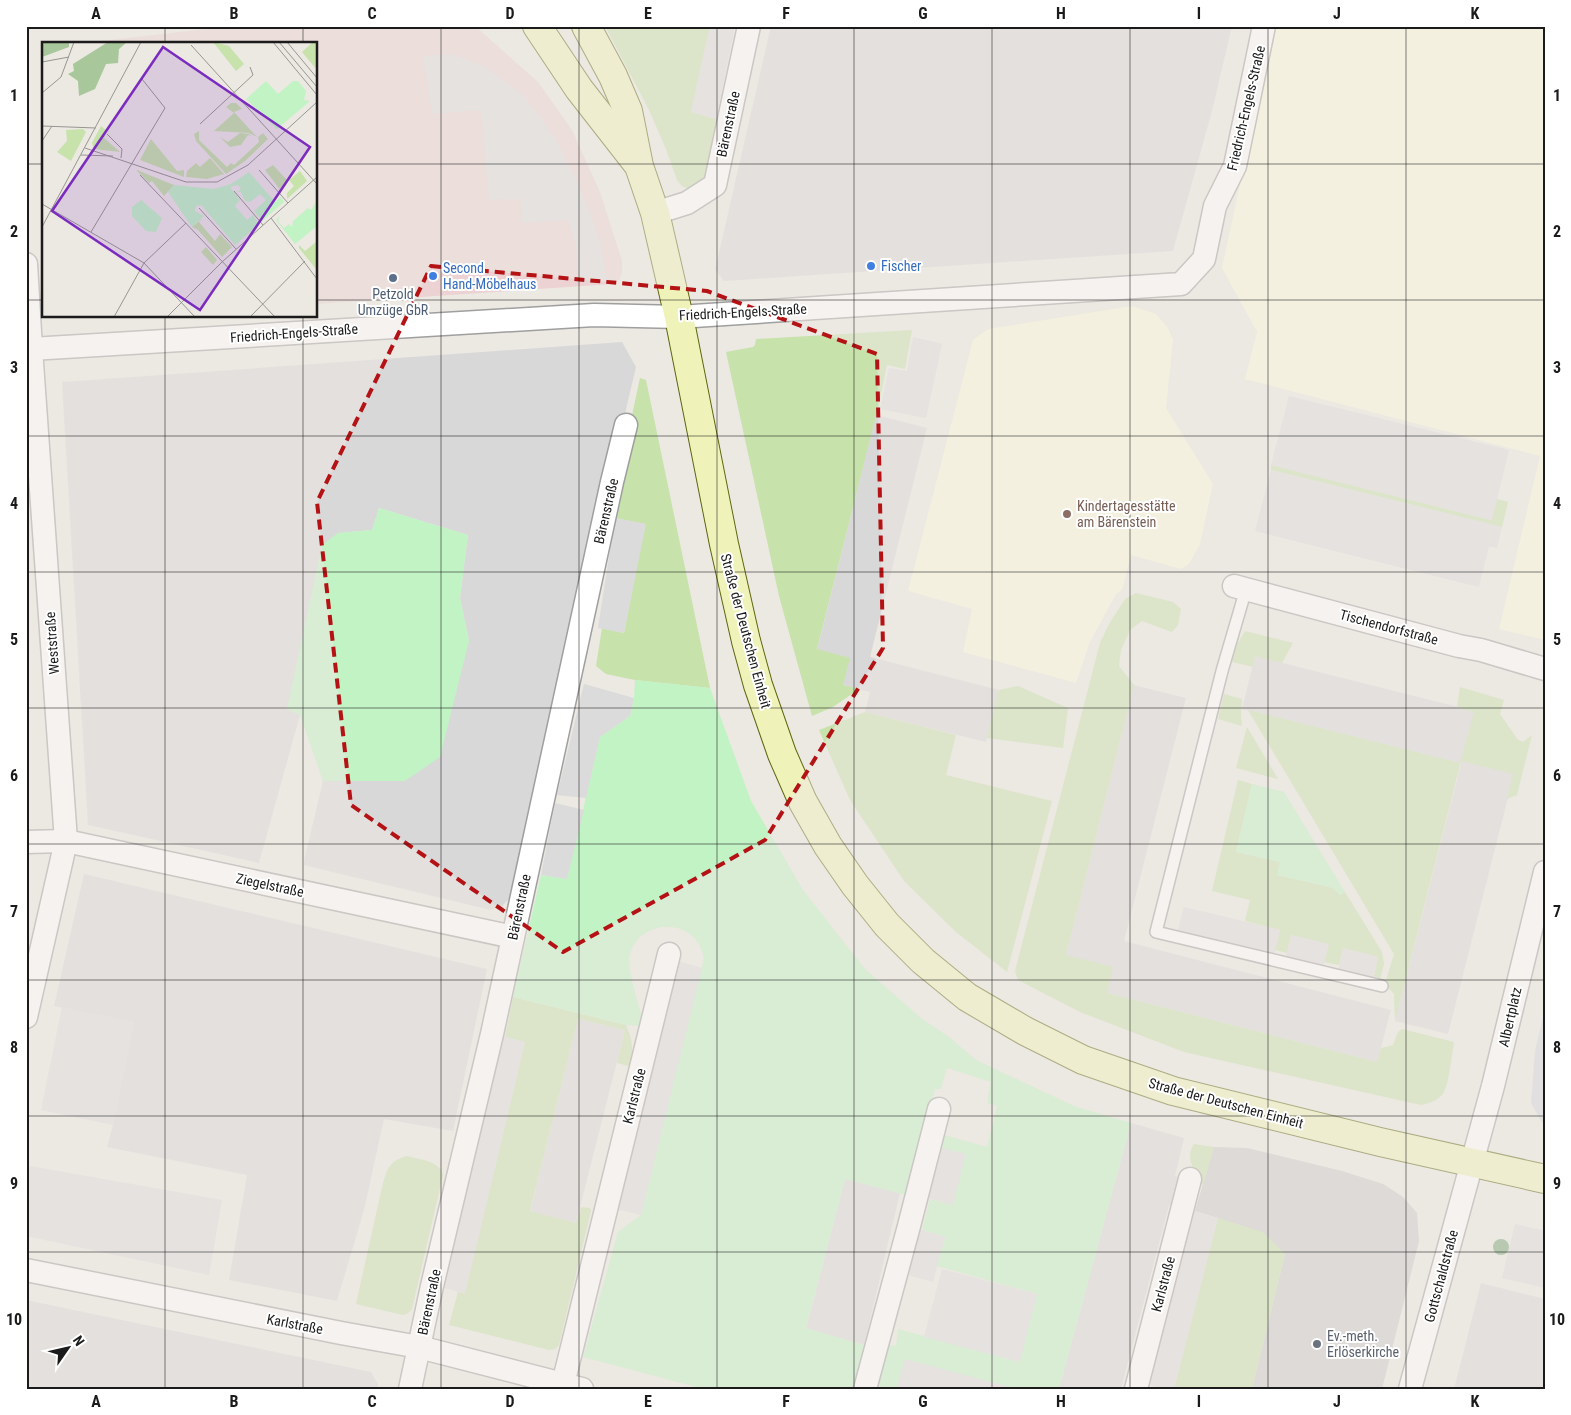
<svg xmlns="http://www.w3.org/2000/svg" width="1571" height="1415" viewBox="0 0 1571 1415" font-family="'Roboto Condensed',sans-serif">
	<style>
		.residential { fill: #d9d8d8 }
		.commercial { fill: #ecd2d2 }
		.education { fill: #fbfbdb }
		.religious { fill: #c9c9c9 }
		.grass { fill: #c7e2ab }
		.park { fill: #c1f3c4 }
		.parking { fill: #dbdbdb }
		.plaza { fill: #d6d6e1 }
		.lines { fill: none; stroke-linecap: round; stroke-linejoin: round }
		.lane-casing { stroke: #9f9f9f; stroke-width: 14 }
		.street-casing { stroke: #9f9f9f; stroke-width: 25 }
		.secondary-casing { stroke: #5e660e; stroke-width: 30 }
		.lane { stroke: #fff; stroke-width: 11 }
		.street { stroke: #fff; stroke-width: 22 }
		.secondary { stroke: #f0f3b9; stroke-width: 28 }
		.tree { fill: #76a475 }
		.marked { fill: none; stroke: #b41214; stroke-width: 4; stroke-dasharray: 10 6; stroke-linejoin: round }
		.grid { fill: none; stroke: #1b1b1b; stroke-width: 1; stroke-opacity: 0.55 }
		.shop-dot { fill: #3f7fe0; stroke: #fff; stroke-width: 2 }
		.service-dot { fill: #5c6f8a; stroke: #fff; stroke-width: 2 }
		.education-dot { fill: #8d6e63; stroke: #fff; stroke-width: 2 }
		.worship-dot { fill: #6b7280; stroke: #fff; stroke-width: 2 }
		.labels { text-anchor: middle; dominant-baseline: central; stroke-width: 4; stroke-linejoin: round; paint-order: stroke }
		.street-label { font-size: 14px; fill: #1b1b1b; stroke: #fff }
		.shop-label { font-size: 14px; fill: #366cbe; stroke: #fff; text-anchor: start }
		.service-label { font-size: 14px; fill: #4e5e75; stroke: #fff }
		.education-label { font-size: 14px; fill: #785e54; stroke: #fff; text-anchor: start }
		.worship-label { font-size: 14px; fill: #5b616d; stroke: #fff; text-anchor: start }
		.inset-road { fill: none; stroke: #989692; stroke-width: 1 }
		.view { fill: #7b2cbf; fill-opacity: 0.15; stroke: #7b2cbf; stroke-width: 2.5 }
		.inset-edge { fill: none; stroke: #1b1b1b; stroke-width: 2.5 }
		.neatline { fill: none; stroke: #1b1b1b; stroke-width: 2 }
		.grid-label { font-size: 16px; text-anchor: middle; font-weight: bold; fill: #1b1b1b }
	</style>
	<rect width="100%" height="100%" fill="#ece8e2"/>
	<g class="residential">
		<path d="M771,26H1232L1212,111L1173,251L724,281L715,270Z"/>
		<path d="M622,342L636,367L510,898L502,906L491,910L303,865L323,781H405L469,641L460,598L468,535L379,508L372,530L338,533L287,709L300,715L259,863L88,825L62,382Z"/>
		<path d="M876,415L927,428L870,657L999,690L986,742L865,712L870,692L843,685L817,650Z"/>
		<path d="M1255,656L1474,711L1514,774L1448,1034L1395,1021L1461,764L1242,709Z"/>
		<path d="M1134,685L1186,698L1124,941L1391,1010L1377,1062L1107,993L1066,955Z"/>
		<path d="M84,874L487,969L453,1131L384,1119L364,1210L337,1301L229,1280L247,1175L107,1147L113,1125L134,1022L54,1006Z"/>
		<path d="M578,1019L625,1030L576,1223L530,1212Z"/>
		<path d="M1131,1123L1184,1138L1175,1176L1187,1180L1180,1207L1169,1205L1121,1389H1059Z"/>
		<path d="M845,1179L900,1193L864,1345L806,1329Z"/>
		<path d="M1481,1283L1545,1299V1389H1454Z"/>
		<path d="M26,1300L371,1372L378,1384L377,1389H26Z"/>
	</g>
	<path class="commercial" d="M233,26H475L538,82L572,130L600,192L622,261V273L619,280L612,284L316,304V44H74Z"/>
	<g class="education">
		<path d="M1274,26H1545V640L1499,629L1540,456L1245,379L1257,332L1222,268Z"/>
		<path d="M1132,306L1156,314L1168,328L1173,340L1166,408L1213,484L1200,544L1189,564L1181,569L1131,555L1122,590L1116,594L1089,644L1076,683L963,652L972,609L908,591L973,340L988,329Z"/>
	</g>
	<path class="religious" d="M1214,1147L1247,1148L1342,1171L1383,1184L1403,1197L1417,1213L1419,1241L1382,1389H1252L1285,1254L1218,1218L1195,1211Z"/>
	<g class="grass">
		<path d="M605,26H710L691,112L716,119L708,171L704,181L696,188L688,189L682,186L677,180L666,149L649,110Z"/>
		<path d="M912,330L905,369L887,365L877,415L876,416L817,649L850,658L843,685L859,689L833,707L812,716L779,596L726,352L753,347L755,345L756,339Z"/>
		<path d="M640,378L646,380L710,688L635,680L606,674L596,666L602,628L624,633L645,524L615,518L631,420Z"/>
		<path d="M1271,465L1491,520L1497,499L1508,502L1502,527L1271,470Z"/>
		<path d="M1136,593L1173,602L1181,609L1178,625L1172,632L1142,621L1130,630L1121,650L1119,666L1134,685L1066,955L1113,967L1107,993L1377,1062L1381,1048L1393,1045L1398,1032L1402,1029L1454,1042C1452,1053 1449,1083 1444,1092C1439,1101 1429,1103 1421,1105L1184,1052L1080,1012L1018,980L1015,971L1100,643L1109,624L1125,599Z"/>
		<path d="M1245,631L1293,643L1282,663L1255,656L1253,667L1232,662L1235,648Z"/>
		<path d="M1018,686L1068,708L1063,748L987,738L999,690Z"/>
		<path d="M1460,687L1504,700L1500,714L1518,740L1523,742L1532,735L1517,795L1507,799L1513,774L1461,761L1395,1021L1394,994L1385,984L1394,954L1248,710L1460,763L1474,712L1457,707Z"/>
		<path d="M1224,694L1242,699L1241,715L1242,726L1218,719Z"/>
		<path d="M865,712L956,735L946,775L1052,801L1007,972L956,932L904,881L850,800L819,730Z"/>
		<path d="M1247,727L1278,779L1236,768Z"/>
		<path d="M1238,780L1252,784L1236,852L1281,862L1278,875L1333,888L1340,895L1345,892L1382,952L1384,964L1380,979L1374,976L1378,957L1343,948L1339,965L1324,962L1328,944L1291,935L1287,953L1275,950L1280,930L1245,921L1250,900L1212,891Z"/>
		<path d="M513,997L626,1025C633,1041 634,1049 629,1066L617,1063L625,1030L578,1019L530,1211L576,1223L581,1207L590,1208L591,1211L559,1345L555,1349L549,1350L449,1325L458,1292L465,1293L525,1042L505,1037Z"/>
		<path d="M1194,1144L1214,1147L1203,1186C1196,1173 1184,1159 1194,1144Z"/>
		<path d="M407,1156C420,1160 439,1160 443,1175L412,1309L408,1313L403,1315L356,1304L383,1183C388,1167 390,1161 407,1156Z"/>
		<path d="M1218,1218L1263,1232L1285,1254L1252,1389H1174Z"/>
	</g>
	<g class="park">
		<path d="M379,508L468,535L460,598L469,641L440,757L405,781H323L300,715L287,709L322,545L338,533L372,530Z"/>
		<path d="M635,680L710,688L751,801L803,890L865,969L921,1018L949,1037L976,1060L1074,1106L1131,1123L1059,1389H875L887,1345L896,1346L898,1329L1019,1362L1037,1294L937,1266L945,1237L922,1230L930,1199L952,1205L966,1154L941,1148L944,1135L987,1147L997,1106L987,1103L991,1082L947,1068L941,1089H935L906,1195L845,1179L806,1328L864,1345L852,1389H704L583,1357L618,1232L641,1215L704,958C702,951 700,944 694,938C673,916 633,928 629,959C629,962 630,967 630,970C633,989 639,1007 645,1026L626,1025L513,997L541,875L567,879L600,737L630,716L634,698Z"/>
		<path d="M1252,784L1284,792L1345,892L1340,895L1333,888L1277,875L1280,862L1236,852Z"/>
	</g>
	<g class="parking">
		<path d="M710,26H735L716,119L691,112Z"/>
		<path d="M452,54L485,67L524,96L555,138L580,188L600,241L607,281L579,282L576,245L568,220L522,223L521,199L489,200L481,110L432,114L423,56Z"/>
		<path d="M913,337L942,344L926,418L880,409L889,368L907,371Z"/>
		<path d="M1289,396L1509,450L1492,520L1271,465Z"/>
		<path d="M1271,470L1502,527L1497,548L1489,546L1479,587L1255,531Z"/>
		<path d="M615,518L646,524L624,633L598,628Z"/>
		<path d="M584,684L634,698L630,716L600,737L586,798L557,795Z"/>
		<path d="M555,803L584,810L567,879L541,875Z"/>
		<path d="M1184,907L1280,930L1273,960L1176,937Z"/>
		<path d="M1291,935L1329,944L1322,972L1284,963Z"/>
		<path d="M1343,948L1378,957L1372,984L1337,975Z"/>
		<path d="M678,961L702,968L641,1215L616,1209Z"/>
		<path d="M62,1007L134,1022L113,1125L41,1110Z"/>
		<path d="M501,1036L525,1042L465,1294L441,1287Z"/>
		<path d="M930,1145L966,1154L953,1205L917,1195Z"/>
		<path d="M30,1166L222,1200L209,1275L26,1236V1183Z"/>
		<path d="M1183,1208L1218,1218L1174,1389H1164L1138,1382Z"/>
		<path d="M1515,1224L1545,1231V1288L1502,1278Z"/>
		<path d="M909,1226L945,1237L933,1282L896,1272Z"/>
		<path d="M942,1269L1037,1294L1020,1362L924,1337Z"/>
		<path d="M905,1359L1014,1388L1013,1389H896Z"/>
	</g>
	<path class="plaza" d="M1545,1009V1124L1541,1121L1531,1103L1535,1051Z"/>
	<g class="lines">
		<defs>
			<path id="lane" d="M1246,589L1222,671L1156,932L1382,986"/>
			<g id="street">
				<path d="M655,213L687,203L715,185L749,26"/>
				<path d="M26,264L31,349L66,841L26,1017"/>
				<path d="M31,349L594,315L679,317L709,315L1181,284L1204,259L1215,206L1235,166L1264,26"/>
				<path d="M1234,586L1459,646L1481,650L1545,669"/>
				<path d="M26,842L66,841L513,937"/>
				<path d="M26,1270L341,1333L419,1347L582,1389"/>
				<path d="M563,1384L669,954"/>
				<path d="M410,1389L432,1286L492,1034L612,482L626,425"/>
				<path d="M865,1389L909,1226L939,1109"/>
				<path d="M1136,1389L1190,1179"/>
				<path d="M1410,1389L1493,1086L1545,872"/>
			</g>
			<g id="secondary">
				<path d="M537,26L579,89L636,162"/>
				<path d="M586,26L613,76L628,111L639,166L655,213L679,317L724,544L746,641L758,685L782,754L803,802L828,846L855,885L887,925L923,961L967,997L1025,1031L1083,1060L1173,1091L1380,1142L1545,1179"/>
			</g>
		</defs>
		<use href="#lane" class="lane-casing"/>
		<use href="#street" class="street-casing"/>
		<use href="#secondary" class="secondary-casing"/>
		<use href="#lane" class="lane"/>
		<use href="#street" class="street"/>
		<use href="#secondary" class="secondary"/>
	</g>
	<circle class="tree" cx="1501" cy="1247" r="8"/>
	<path d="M0 0H1571V1415H0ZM431,266L707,291L877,354L883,648L765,840L563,952L351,805L317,502Z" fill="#ece8e2" fill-opacity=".55" fill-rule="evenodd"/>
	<path class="marked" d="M431,266L707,291L877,354L883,648L765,840L563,952L351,805L317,502Z"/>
	<path class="grid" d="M165,26V44M303,26V44M441,26V1389M579,26V1389M717,26V1389M854,26V1389M992,26V1389M1130,26V1389M1268,26V1389M1406,26V1389M26,164H44M316,164H1545M26,300H44M316,300H1545M165,316V1389M303,316V1389M26,436H1545M26,572H1545M26,708H1545M26,844H1545M26,980H1545M26,1116H1545M26,1252H1545"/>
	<g class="shop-dot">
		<circle cx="871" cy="266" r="5"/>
		<circle cx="433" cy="276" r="5"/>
	</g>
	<circle class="service-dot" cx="393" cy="278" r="5"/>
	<circle class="education-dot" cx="1067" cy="514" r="5"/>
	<circle class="worship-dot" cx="1317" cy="1344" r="5"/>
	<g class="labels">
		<g class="street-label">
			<text transform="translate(1246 108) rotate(-77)">Friedrich-Engels-Straße</text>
			<text transform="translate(728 124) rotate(-78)">Bärenstraße</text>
			<text transform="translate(743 312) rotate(-3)">Friedrich-Engels-Straße</text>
			<text transform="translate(294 333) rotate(-4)">Friedrich-Engels-Straße</text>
			<text transform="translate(606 511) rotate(-77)">Bärenstraße</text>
			<text transform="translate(1389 627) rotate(15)">Tischendorfstraße</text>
			<text transform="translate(746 631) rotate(75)">Straße der Deutschen Einheit</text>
			<text transform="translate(52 643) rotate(-94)">Weststraße</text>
			<text transform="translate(270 885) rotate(12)">Ziegelstraße</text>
			<text transform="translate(519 907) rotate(-78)">Bärenstraße</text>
			<text transform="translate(1510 1017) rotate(-77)">Albertplatz</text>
			<text transform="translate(634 1096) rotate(-76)">Karlstraße</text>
			<text transform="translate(1226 1103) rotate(15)">Straße der Deutschen Einheit</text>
			<text transform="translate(1441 1276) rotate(-75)">Gottschaldstraße</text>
			<text transform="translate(1163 1284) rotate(-75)">Karlstraße</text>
			<text transform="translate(429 1302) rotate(-78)">Bärenstraße</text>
			<text transform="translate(295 1324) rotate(11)">Karlstraße</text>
		</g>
		<g class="shop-label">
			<text x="881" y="266">Fischer</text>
			<text x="443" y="268">Second<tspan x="443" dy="16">Hand-Möbelhaus</tspan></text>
		</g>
		<g class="service-label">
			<text x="393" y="294">Petzold<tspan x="393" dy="16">Umzüge GbR</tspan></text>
		</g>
		<g class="education-label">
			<text x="1077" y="506">Kindertagesstätte<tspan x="1077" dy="16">am Bärenstein</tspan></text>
		</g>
		<g class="worship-label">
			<text x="1327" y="1336">Ev.-meth.<tspan x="1327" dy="16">Erlöserkirche</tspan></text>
		</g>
	</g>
	<g transform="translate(42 42)">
		<rect width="275" height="275" fill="#ece8e2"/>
		<path d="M171,0L187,4L202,22L194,29ZM271,0H275V28L260,10ZM189,61H194L200,67L192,70L215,95L207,91L172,89L192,71L184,65ZM59,84L65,89L62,96L78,110L52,107L50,101ZM24,88L41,87L44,90L29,119L15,110L25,99ZM157,89V98L185,125L189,121L192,123L217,100L216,95L221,91L226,97L203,119L184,132L154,99L152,92ZM198,91L207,92L209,94L206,93L199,103L188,105L178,95L186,100ZM109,97L135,129L142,128V135L98,118ZM168,116L182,132L165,137L144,135L145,129L154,121L158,125ZM231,123L246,139L237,147L239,149L223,128ZM95,129V128L132,143L122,154L110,139L107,141ZM258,129L265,139L245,157V151L252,144L247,138ZM161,176L165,178L161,176L157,180L173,199L178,192L190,205L180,215L156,188L150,185ZM275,199V226L274,227L257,206V203L263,209ZM164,205L175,218L171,223L159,210Z" fill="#c7e2ab"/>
		<path d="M0,0H27V5L0,15ZM66,0H85L77,7L76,21L64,22L53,47L37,54L36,39L26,32L32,29L31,22Z" fill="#a8c79a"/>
		<path d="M224,39L236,52L251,39H256L264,49L262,58L268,59L235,87L204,57ZM207,130L233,160L239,155L242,160L220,179L212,169L224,158L218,152L208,160L203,159L199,150H195L199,147L196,143L188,145L198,158L193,164L205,178L211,173L217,182L193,203L159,163L154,164L153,169L162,174L150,185L126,150L132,143L172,147L189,142ZM99,158L120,176L114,190L104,189L90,174V165ZM275,158V184L253,202L234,178L238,174L236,179L242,186L247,182L250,185L251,179L266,166L269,168Z" fill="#c1f3c4"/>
		<path class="inset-road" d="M231,0L275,53M237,0L275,45M245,0L275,36M149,3L275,142M0,20L27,15M0,51L19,35L32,0M158,82L211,33L208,25M0,84L54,86M65,92L80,107L79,116M0,99L10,84M43,106L144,140H175L206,123L275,60M39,113L71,114M217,128L246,161M98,133L233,275M192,149L221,183M0,162L102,221L153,275M157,166L194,207M229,176L275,237M0,185L99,0M49,190L123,66L100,37M72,275L102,221L144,181M125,275L180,220L275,135M208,275L263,219"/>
		<path class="view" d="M121,5L268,105L158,268L10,169Z"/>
		<rect width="275" height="275" class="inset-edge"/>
	</g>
	<rect width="1571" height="1415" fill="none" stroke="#ffffff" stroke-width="55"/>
	<g transform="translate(68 1348) rotate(56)" stroke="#ffffff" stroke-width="4" paint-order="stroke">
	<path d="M0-4L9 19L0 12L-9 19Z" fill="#1b1b1b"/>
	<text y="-8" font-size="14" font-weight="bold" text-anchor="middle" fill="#1b1b1b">N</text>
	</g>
	<rect x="28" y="28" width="1516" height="1360" class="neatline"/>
	<g class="grid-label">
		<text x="96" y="19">A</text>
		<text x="234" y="19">B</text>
		<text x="372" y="19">C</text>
		<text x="510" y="19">D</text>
		<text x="648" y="19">E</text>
		<text x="786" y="19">F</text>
		<text x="923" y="19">G</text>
		<text x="1061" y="19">H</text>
		<text x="1199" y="19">I</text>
		<text x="1337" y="19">J</text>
		<text x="1475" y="19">K</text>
		<text x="14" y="101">1</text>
		<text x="1557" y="101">1</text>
		<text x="14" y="237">2</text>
		<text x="1557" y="237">2</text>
		<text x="14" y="373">3</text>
		<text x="1557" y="373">3</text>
		<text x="14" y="509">4</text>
		<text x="1557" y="509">4</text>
		<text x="14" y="645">5</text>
		<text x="1557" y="645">5</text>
		<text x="14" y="781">6</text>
		<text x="1557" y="781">6</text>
		<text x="14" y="917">7</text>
		<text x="1557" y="917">7</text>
		<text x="14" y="1053">8</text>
		<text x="1557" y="1053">8</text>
		<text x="14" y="1189">9</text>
		<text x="1557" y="1189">9</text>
		<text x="14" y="1325">10</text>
		<text x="1557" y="1325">10</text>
		<text x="96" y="1407">A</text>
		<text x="234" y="1407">B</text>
		<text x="372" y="1407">C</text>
		<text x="510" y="1407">D</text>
		<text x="648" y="1407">E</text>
		<text x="786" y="1407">F</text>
		<text x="923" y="1407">G</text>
		<text x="1061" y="1407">H</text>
		<text x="1199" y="1407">I</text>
		<text x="1337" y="1407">J</text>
		<text x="1475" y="1407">K</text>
	</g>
</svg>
